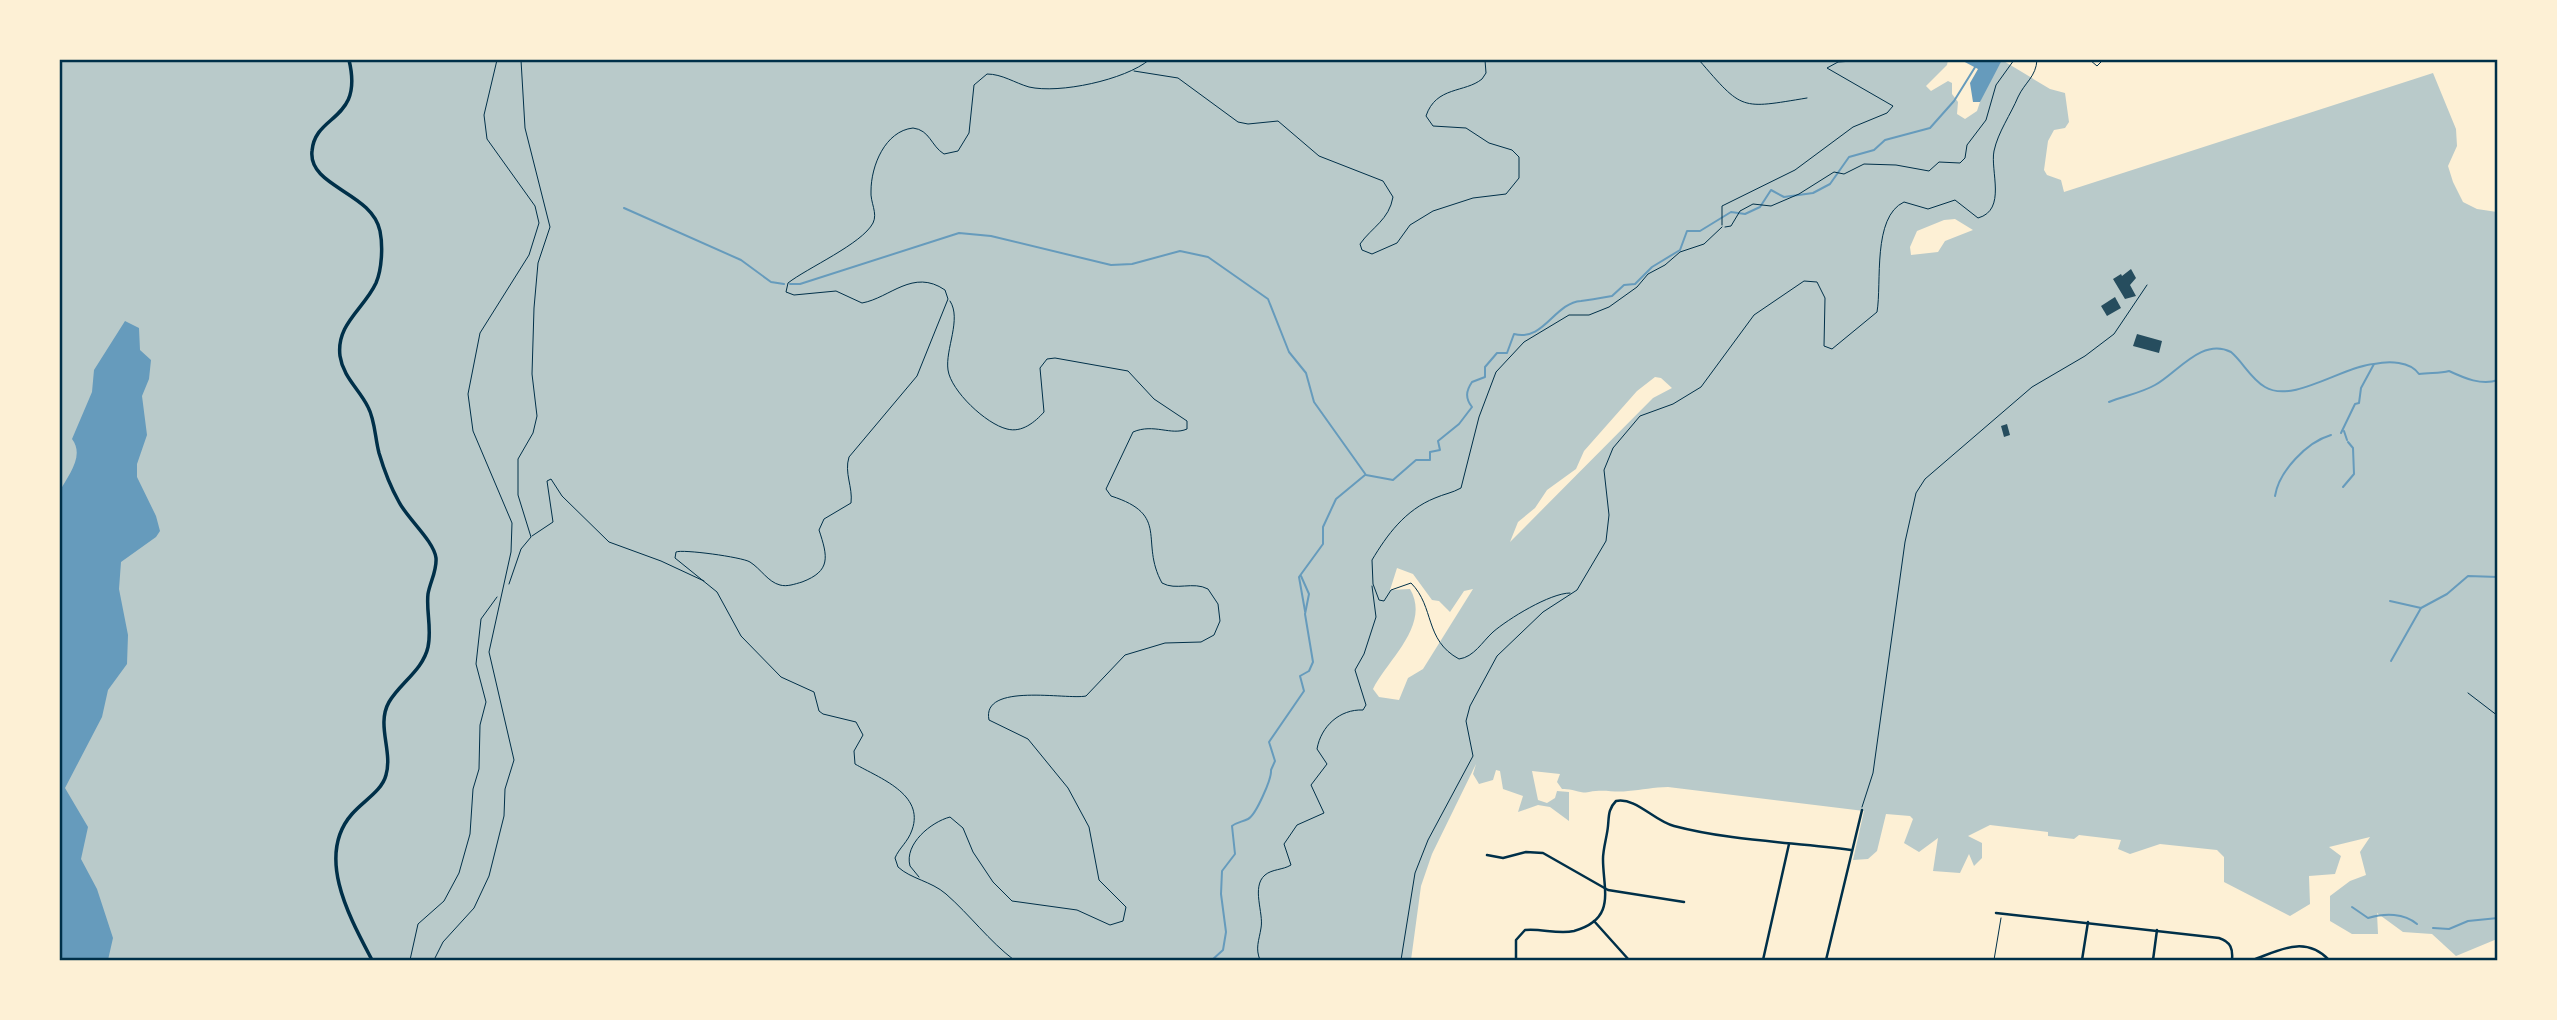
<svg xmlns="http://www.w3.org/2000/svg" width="2557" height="1020" viewBox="0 0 2557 1020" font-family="Signika,sans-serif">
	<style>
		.green { fill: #b9caca; fill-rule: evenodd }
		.water { fill: #669bbc }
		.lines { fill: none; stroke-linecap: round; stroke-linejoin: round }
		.stream { stroke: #669bbc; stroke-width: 2 }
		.building { fill: #264d5e }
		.path { stroke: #003049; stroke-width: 1 }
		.service { stroke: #003049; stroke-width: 1 }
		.minor { stroke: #003049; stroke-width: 2.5 }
		.secondary { stroke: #003049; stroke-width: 3.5 }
		.neatline { fill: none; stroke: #003049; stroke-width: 2.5 }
	</style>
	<rect width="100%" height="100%" fill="#fdf0d5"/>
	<path class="green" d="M60,60H1948L1947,65L1926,86L1931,91L1948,81L1952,83V94L1958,102L1957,114L1965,119L1977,111L1984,90L2002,60L2050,89L2065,93L2069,122L2065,128L2054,130L2048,141L2044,170L2047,175L2061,180L2064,192L2433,73L2456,129L2457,146L2448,166L2453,182L2463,202L2477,209L2497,212V939L2456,956L2432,934L2403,932L2377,913L2378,934H2352L2330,921V896L2350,881L2366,875L2360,852L2370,837L2329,847L2341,856L2335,874L2309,876L2310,904L2290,916L2224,882V857L2217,850L2160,844L2130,854L2118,849L2121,840L2079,835L2074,839L2048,836V832L1990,825L1968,836L1982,843V858L1974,866L1969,854L1960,873L1933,871L1938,838L1919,852L1904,843L1913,819L1910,816L1886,814L1877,851L1868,859L1853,860L1864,811L1668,787C1654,787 1642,790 1628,791C1614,793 1605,789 1589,792C1582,794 1571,788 1562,789L1557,782L1560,774L1532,771L1538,800L1547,803L1555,798L1557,791L1569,792V821L1550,807L1538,805L1518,812L1523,796L1503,789L1500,771L1496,770L1493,780L1479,784L1473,774L1476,764L1432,854L1421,886L1411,960H60ZM1955,219L1973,230L1945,241L1938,252L1911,255L1910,247L1917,231L1944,220ZM1655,377L1661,378L1672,388L1653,398L1510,542L1518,522L1535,508L1547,490L1576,469L1584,451L1637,391ZM1397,568L1413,574L1432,600L1439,601L1450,612L1464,591L1473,589L1423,669L1408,678L1399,700L1379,697L1373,689C1388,659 1431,625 1410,589L1390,590Z"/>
	<g class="water">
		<path d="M1961,60H2002L1980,102H1973L1970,83L1978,69Z"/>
		<path d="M125,321L139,328L140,350L151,360L149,379L142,396L147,435L137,464V477L156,516L160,531L156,537L121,562L119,589L128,635L127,664L108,690L102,717L65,788L88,827L81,859L97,889L113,938L108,960H60V491C68,475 85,456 72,439L92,392L94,370Z"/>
	</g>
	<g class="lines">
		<g class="stream">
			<path d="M624,208L741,260L771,282L784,284"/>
			<path d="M790,284H800L959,233L991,236L1111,265L1132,264L1180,251L1208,257L1268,299L1289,352L1306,373L1314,402L1366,475L1393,480L1416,460H1430V452L1440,450L1438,441L1459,424L1472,407C1465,398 1466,391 1472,382L1485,377V367L1497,353H1507L1514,334C1544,342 1554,303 1581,301C1590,300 1601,298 1612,296L1624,285L1635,284L1652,267L1680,250L1687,231H1700L1731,212L1745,214L1760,207L1771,190L1784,197L1813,193L1830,184L1849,157L1874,150L1885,140L1930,128L1954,101L1977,64"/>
			<path d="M2109,402C2124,396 2141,393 2155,385C2177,373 2202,337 2231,352C2243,362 2250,378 2265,387C2293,404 2343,366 2374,364"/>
			<path d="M2344,431L2347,440"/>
			<path d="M2341,433L2355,404L2359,403L2361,388L2374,364C2389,361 2410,361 2419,374C2429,372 2439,374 2449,371C2464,378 2482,386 2498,380"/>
			<path d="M2343,487L2354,474L2353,448L2348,442"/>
			<path d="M2275,496C2279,471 2307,442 2331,435"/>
			<path d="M2390,601L2421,608L2447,594L2468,576L2498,577"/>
			<path d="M1305,611L1299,577L1323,544V527L1336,499L1365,475"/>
			<path d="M2391,661L2421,608"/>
			<path d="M2352,907L2368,918C2385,913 2404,913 2417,924"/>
			<path d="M2433,928L2449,929L2468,921L2498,918"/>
			<path d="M1212,960L1223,950L1226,932L1221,894L1222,871L1235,854L1232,826C1237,822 1242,822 1248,819C1256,815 1272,778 1271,770L1275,761L1269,742L1304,691L1300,676L1309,671L1313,662L1305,614L1309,594L1301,576"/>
		</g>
	</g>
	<g class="building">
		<path d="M2131,269L2136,278L2130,285L2136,296L2125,299L2113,279L2121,274L2122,276Z"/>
		<path d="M2115,297L2121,308L2107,316L2101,306Z"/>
		<path d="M2137,334L2162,341L2159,353L2133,346Z"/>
		<path d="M2007,424L2010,435L2004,437L2001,426Z"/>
	</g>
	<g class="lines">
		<g class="path">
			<path d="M1699,60C1743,111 1740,109 1807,98"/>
			<path d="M2090,60L2097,66L2103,60"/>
			<path d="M1134,71L1178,78L1238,122L1248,124L1278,121L1319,156L1383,181L1393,197C1389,220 1372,227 1360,244L1362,250L1372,254L1397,243L1410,225L1433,211L1473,198L1506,194L1519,178V157L1512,150L1489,143L1466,128L1433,126L1426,116C1436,86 1465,93 1482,79L1486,73L1485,60"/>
			<path d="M1722,225V206L1795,170L1853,127L1887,113L1893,106L1827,68L1838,62L1868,60"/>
			<path d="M1725,227L1731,226L1740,211L1753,204L1771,206L1799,194L1834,172L1844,174L1864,164L1896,165L1929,171L1939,162L1960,163L1965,158L1967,145L1986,120L1996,85L2014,60"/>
			<path d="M532,536L553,522L547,481L551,479L562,496L609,542L661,561L704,581"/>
			<path d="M509,584L521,549L531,537L518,495V459L533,433L537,416L532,374L534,308L538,263L550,227L525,128L521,60"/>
			<path d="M1570,593C1550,593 1508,619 1493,632C1482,642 1474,657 1459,659C1424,640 1435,607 1411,583L1391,590L1384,601L1379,600L1373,584L1372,560C1387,535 1405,510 1435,498C1444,494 1452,493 1461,488L1479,417L1496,372L1524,342L1569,315H1589L1609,307L1637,287L1648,274L1665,265L1680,252L1704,244L1722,227"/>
			<path d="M2468,693L2498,716"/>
			<path d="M919,877L910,866C904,844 931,822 950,817L963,828L973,852L993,882L1012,901L1077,910L1110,925L1123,921L1126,907L1099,880L1089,827L1068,788L1028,739L989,720C981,682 1067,700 1086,696L1125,655L1165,643L1201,642L1214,635L1220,621L1218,604L1208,589C1193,581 1176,591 1162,583C1139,541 1171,515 1111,496L1106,489L1133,432C1154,423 1171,436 1187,429V421L1154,399L1128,371L1055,358L1047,359L1040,368L1044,412C1035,422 1022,433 1007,429C986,424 951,391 948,370C945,349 962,319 950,301"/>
			<path d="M410,960L418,924L444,901L459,873L470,834L473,789L479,769L480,725L486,702L476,664L481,619L497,597"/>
			<path d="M1014,960C989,941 970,915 946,894C931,881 911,879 898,867L895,858C899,848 908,842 912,830C925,794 879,778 855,764L854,751L863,735L856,722L823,714L819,711L814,692L781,677L741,636L717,592L675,558L676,552C682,549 742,557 750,562C761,569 768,582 780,585C787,587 795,584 802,582C831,571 828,557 819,530L824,519L851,503C853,487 844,473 849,457L917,376L948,299L945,290C913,268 890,298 862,303L836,291L794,295L786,292L788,283C807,268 862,244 873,223C878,213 870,202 871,191C871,166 885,131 913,128C930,130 931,146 944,154L958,151L969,133L974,85L987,74C1002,74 1015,83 1029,87C1059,94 1125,80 1149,60"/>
			<path d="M1260,960C1255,948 1259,941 1261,928C1264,913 1251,887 1265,875C1272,869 1283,870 1291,865L1284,844L1297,825L1324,813L1311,785L1327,764L1317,749C1321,726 1340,709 1363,710L1366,705L1355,670L1364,654L1376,617L1372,586"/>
			<path d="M1401,960L1415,873L1428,840L1473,756L1466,721L1470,706L1497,656L1543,612L1577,590L1606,541L1609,515L1604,470L1613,448L1640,416L1673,404L1701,387L1754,315L1804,281L1817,282L1825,298L1824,346L1832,349L1877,312C1882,283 1872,217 1904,202L1928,209L1955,200L1978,218C2007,210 1990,171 1994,151C1998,132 2011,114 2018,97C2025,82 2036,77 2037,60"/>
			<path d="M1994,960L2001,918"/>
		</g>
		<g class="service">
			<path d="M1862,807L1873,773L1905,542L1916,493L1925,479L2032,387L2085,356L2114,334L2147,285"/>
			<path d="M434,960L443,942L474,908L489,876L504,816L505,789L514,760L489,652L511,552L512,523L473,431L468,394L480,333L529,255L539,223L535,206L487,139L484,115L497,60"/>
		</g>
		<g class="minor">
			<path d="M1487,855L1503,858L1526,852L1543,853L1608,890L1684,902"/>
			<path d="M1996,913L2219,938C2231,942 2233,949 2232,960"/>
			<path d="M1594,921L1629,960"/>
			<path d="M1516,960V940L1525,930C1541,928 1558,935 1574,931C1617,919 1603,890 1603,859C1603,848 1607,837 1608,826C1609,816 1608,809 1616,801C1636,797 1654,821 1674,826C1731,841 1792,842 1851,850"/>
			<path d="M1763,960L1789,844"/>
			<path d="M1826,960L1862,810"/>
			<path d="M2082,960L2088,922"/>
			<path d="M2153,960L2157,930"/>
			<path d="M2253,960C2280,950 2305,935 2329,960"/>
		</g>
		<path class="secondary" d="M349,60C364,122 315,113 312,151C308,187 372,192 380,231C383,246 382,269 376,283C364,309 336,324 340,356C343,377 359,389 368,407C375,420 375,438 379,453C384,470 390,486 399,502C407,518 434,541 436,558C437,571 430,582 428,594C426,611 432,629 428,647C423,670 400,683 389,702C376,725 393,751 386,775C382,791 363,801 352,814C315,856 350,918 372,960"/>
	</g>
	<rect width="2557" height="1020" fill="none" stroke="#fdf0d5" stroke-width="122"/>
	<rect x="61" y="61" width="2435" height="898" class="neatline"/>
</svg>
